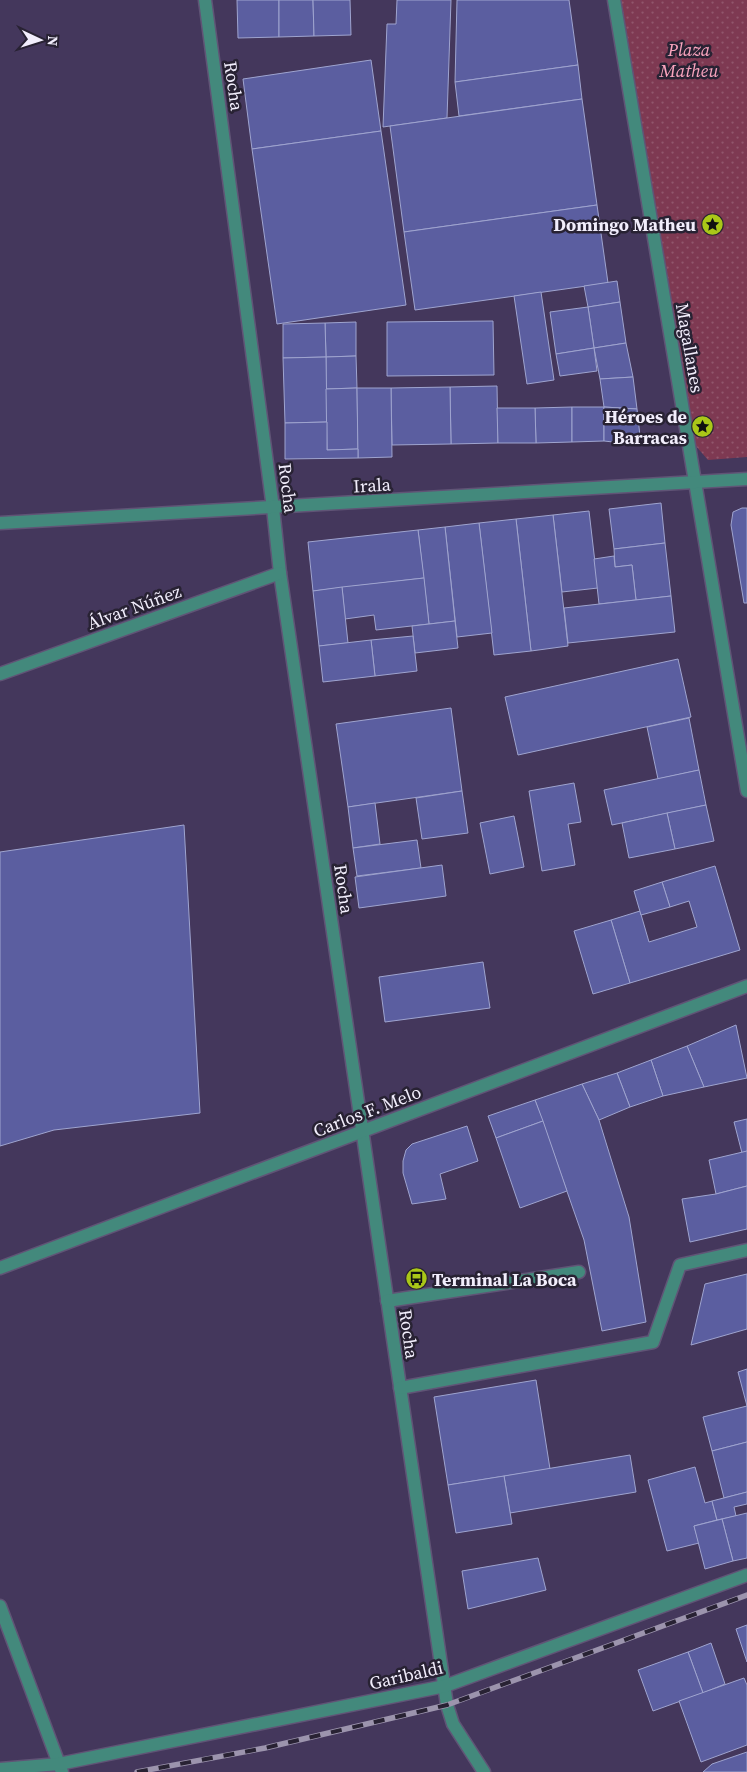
<svg xmlns="http://www.w3.org/2000/svg" width="747" height="1772" viewBox="0 0 747 1772" font-family="'Source Serif 4',serif">
	<style>
		.park { fill: url(#park-dots) }
		.building { fill: #5b5ea0; stroke: #9fa4cf }
		.lines { fill: none; stroke-linecap: round; stroke-linejoin: round }
		.minor-casing { stroke: #605476; stroke-width: 15 }
		.minor { stroke: #43897c; stroke-width: 12 }
		.rail-casing { stroke: #9c94ad; stroke-width: 5.5 }
		.rail { stroke: #282233; stroke-width: 4; stroke-dasharray: 11; stroke-linecap: butt }
		.labels { text-anchor: middle; dominant-baseline: central; stroke-width: 5; stroke-linejoin: round; paint-order: stroke }
		.park-label { font-size: 18px; font-style: italic; fill: #faa4be; stroke: #282233 }
		.street-label { font-size: 18px; fill: #f2eefc; stroke: #282233 }
		.poi-label { font-size: 18px; font-weight: bold; fill: #f2eefc; stroke: #282233; text-anchor: end }
	</style>
	<defs>
		<pattern id="park-dots" width="8" height="8" patternUnits="userSpaceOnUse" patternTransform="scale(1.25)"><rect width="8" height="8" fill="#7e3952"/><path d="M2 2h.1M6 6h.1" fill="none" stroke="#91566c" stroke-width="1.8" stroke-linecap="round"/></pattern>
	</defs>
	<rect width="100%" height="100%" fill="#44375c"/>
	<path class="park" d="M621,0H747V457L708,460L695,445Z"/>
	<g class="building">
		<path d="M237,0H279V37L238,38Z"/>
		<path d="M279,0H313L314,36L279,37Z"/>
		<path d="M313,0H350L351,35L314,36Z"/>
		<path d="M397,0H451L447,118L383,127L387,24H396Z"/>
		<path d="M457,0H569L578,65L455,82Z"/>
		<path d="M371,60L381,131L252,149L243,79Z"/>
		<path d="M578,65L582,99L459,116L455,82Z"/>
		<path d="M582,99L597,205L404,232L390,126Z"/>
		<path d="M381,131L406,305L277,324L252,149Z"/>
		<path d="M597,205L608,283L415,310L404,232Z"/>
		<path d="M617,281L620,302L588,307L584,286Z"/>
		<path d="M541,292L554,380L527,384L514,296Z"/>
		<path d="M620,302L626,343L594,348L588,307Z"/>
		<path d="M588,307L594,348L556,354L550,312Z"/>
		<path d="M493,321L494,375L387,376V322Z"/>
		<path d="M356,322V356L326,357L325,323Z"/>
		<path d="M325,323L326,357L283,358V324Z"/>
		<path d="M626,343L633,377L600,379L594,348Z"/>
		<path d="M594,348L597,371L560,376L556,354Z"/>
		<path d="M356,356L357,388L326,389V357Z"/>
		<path d="M326,357L327,422L285,423L283,358Z"/>
		<path d="M633,377L637,409L604,407L600,379Z"/>
		<path d="M497,386L498,443L451,444L450,387Z"/>
		<path d="M450,387L451,444L392,445L391,388Z"/>
		<path d="M357,388L358,449L327,450L326,389Z"/>
		<path d="M357,388H391L392,457L358,458Z"/>
		<path d="M572,407V442L536,443L535,408Z"/>
		<path d="M572,407H604V441L572,442Z"/>
		<path d="M604,407L637,409L640,436L631,444L604,441Z"/>
		<path d="M497,408H535L536,443H498Z"/>
		<path d="M327,422V450L358,449V458L285,459V423Z"/>
		<path d="M661,503L665,543L614,549L609,509Z"/>
		<path d="M742,508H747V603H744L731,525L733,512Z"/>
		<path d="M589,511L598,588L562,592L553,515Z"/>
		<path d="M553,515L568,646L531,651L516,519Z"/>
		<path d="M516,519L531,651L494,655L479,523Z"/>
		<path d="M479,523L492,633L457,637L445,527Z"/>
		<path d="M445,527L455,621L429,624L418,530Z"/>
		<path d="M418,530L424,578L313,591L308,542Z"/>
		<path d="M665,543L671,596L636,600L632,565L615,567L614,549Z"/>
		<path d="M614,556L615,567L632,565L636,600L599,604L594,559Z"/>
		<path d="M424,578L429,624L376,630L374,615L345,619L342,587Z"/>
		<path d="M342,587L348,643L319,646L313,591Z"/>
		<path d="M671,596L675,632L568,643L564,608Z"/>
		<path d="M455,621L458,648L415,653L412,626Z"/>
		<path d="M413,636L417,671L375,676L371,640Z"/>
		<path d="M371,640L375,676L323,682L319,646Z"/>
		<path d="M678,659L691,717L518,755L505,697Z"/>
		<path d="M451,708L462,791L348,807L336,724Z"/>
		<path d="M689,718L699,770L658,779L647,727Z"/>
		<path d="M699,770L706,805L612,825L604,790Z"/>
		<path d="M574,783L581,822L568,824L575,865L542,871L529,791Z"/>
		<path d="M462,791L468,833L422,839L416,798Z"/>
		<path d="M375,803L380,844L353,848L348,807Z"/>
		<path d="M706,805L714,841L675,849L667,813Z"/>
		<path d="M667,813L675,849L629,858L622,823Z"/>
		<path d="M514,816L524,867L490,874L480,823Z"/>
		<path d="M184,825L200,1113L54,1130L0,1146V852Z"/>
		<path d="M417,840L421,868L357,876L353,848Z"/>
		<path d="M442,865L446,896L359,908L355,877Z"/>
		<path d="M715,866L740,950L630,983L611,920L640,911L649,942L697,927L689,901L670,907L662,882Z"/>
		<path d="M662,882L670,907L641,915L634,891Z"/>
		<path d="M611,920L630,983L593,994L574,931Z"/>
		<path d="M483,962L490,1008L385,1022L379,977Z"/>
		<path d="M736,1025L747,1078L704,1087L687,1046Z"/>
		<path d="M687,1046L704,1087L663,1096L651,1060Z"/>
		<path d="M651,1060L663,1096L630,1107L617,1073Z"/>
		<path d="M617,1073L630,1107L599,1120L582,1084Z"/>
		<path d="M582,1084L599,1120L629,1217L646,1322L602,1331L584,1240L535,1100Z"/>
		<path d="M535,1100L543,1121L496,1138L488,1116Z"/>
		<path d="M747,1119V1151L742,1153L734,1122Z"/>
		<path d="M543,1121L567,1191L520,1208L496,1138Z"/>
		<path d="M467,1126L478,1161L440,1174L446,1199L412,1204L403,1173V1161L406,1150L412,1144Z"/>
		<path d="M747,1151V1186L716,1194L709,1160Z"/>
		<path d="M747,1186V1229L690,1242L682,1199L716,1194Z"/>
		<path d="M747,1274V1329L691,1345L705,1284Z"/>
		<path d="M747,1369V1406L738,1372Z"/>
		<path d="M536,1380L550,1469L448,1485L434,1397Z"/>
		<path d="M747,1406V1442L712,1451L703,1417Z"/>
		<path d="M747,1442V1492L724,1498L712,1451Z"/>
		<path d="M630,1455L636,1492L510,1513L504,1476Z"/>
		<path d="M695,1467L705,1503L712,1501L717,1520L694,1526L699,1543L667,1551L648,1480Z"/>
		<path d="M504,1476L512,1524L456,1533L448,1485Z"/>
		<path d="M747,1492V1504L734,1507L736,1516L717,1520L712,1501Z"/>
		<path d="M747,1513V1558L733,1561L722,1519Z"/>
		<path d="M722,1519L733,1561L705,1569L694,1526Z"/>
		<path d="M538,1558L546,1590L468,1609L462,1571Z"/>
		<path d="M747,1625V1662L736,1629Z"/>
		<path d="M711,1643L725,1684L703,1693L688,1652Z"/>
		<path d="M688,1652L703,1693L653,1711L638,1670Z"/>
		<path d="M744,1678L747,1685V1745L701,1762L679,1701Z"/>
		<path d="M747,1752V1772H703L712,1764Z"/>
	</g>
	<g class="lines">
		<defs>
			<g id="minor">
				<path d="M205,0L273,508L280,573L447,1705L453,1724L484,1772"/>
				<path d="M614,0L747,791"/>
				<path d="M0,523L747,479"/>
				<path d="M0,674L280,573"/>
				<path d="M0,1268L747,986"/>
				<path d="M387,1301L579,1272"/>
				<path d="M400,1388L653,1342L680,1265L747,1250"/>
				<path d="M0,1606L62,1772"/>
				<path d="M0,1769L59,1764L445,1686L747,1575"/>
			</g>
		</defs>
		<use href="#minor" class="minor-casing"/>
		<use href="#minor" class="minor"/>
		<defs>
			<path id="rail" d="M137,1772L265,1748L447,1705L747,1595"/>
		</defs>
		<use href="#rail" class="rail-casing"/>
		<use href="#rail" class="rail"/>
	</g>
	<defs>
		<symbol id="sight-disc" viewBox="-11 -11 22 22"><circle r="9.5" fill="#aac718" stroke="#282233"/><path d="M0-6L1.8-2.2L6-1.7L2.9 1.2L3.7 5.4L0 3.3L-3.7 5.4L-2.9 1.2L-6-1.7L-1.8-2.2Z" fill="#111"/></symbol>
		<symbol id="bus-disc" viewBox="-11 -11 22 22"><circle r="9.5" fill="#aac718" stroke="#282233"/><path d="M-5-6H5V4H4V6H2V4H-2V6H-4V4H-5ZM-3.5-4V0h7V-4ZM-3.5 1.2v1.5H-2V1.2ZM2 1.2v1.5H3.5V1.2Z" fill="#111"/></symbol>
	</defs>
	<g fill-rule="evenodd">
		<use href="#sight-disc" x="700" y="212" width="25" height="25"/>
		<use href="#sight-disc" x="690" y="414" width="25" height="25"/>
		<use href="#bus-disc" x="404" y="1266" width="25" height="25"/>
	</g>
	<g class="labels">
		<g class="park-label">
			<text x="689" y="49">Plaza<tspan x="689" dy="21">Matheu</tspan></text>
		</g>
		<g class="street-label">
			<text transform="translate(234 86) rotate(82)">Rocha</text>
			<text transform="translate(690 348) rotate(80)">Magallanes</text>
			<text transform="translate(372 485) rotate(-3)">Irala</text>
			<text transform="translate(288 488) rotate(83)">Rocha</text>
			<text transform="translate(134 607) rotate(-20)">Álvar Núñez</text>
			<text transform="translate(344 889) rotate(82)">Rocha</text>
			<text transform="translate(367 1111) rotate(-21)">Carlos F. Melo</text>
			<text transform="translate(409 1334) rotate(82)">Rocha</text>
			<text transform="translate(406 1675) rotate(-13)">Garibaldi</text>
		</g>
		<g class="poi-label">
			<text x="696" y="224">Domingo Matheu</text>
			<text x="687" y="416">Héroes de<tspan x="687" dy="21">Barracas</tspan></text>
			<text x="432" y="1279" text-anchor="start">Terminal La Boca</text>
		</g>
	</g>
	<g transform="translate(40 40) rotate(94)" stroke="#282233" stroke-width="4" paint-order="stroke">
	<path d="M0-4L9 19L0 12L-9 19Z" fill="#f2eefc"/>
	<text y="-8" font-size="14" font-weight="bold" text-anchor="middle" fill="#f2eefc">N</text>
	</g>
</svg>
